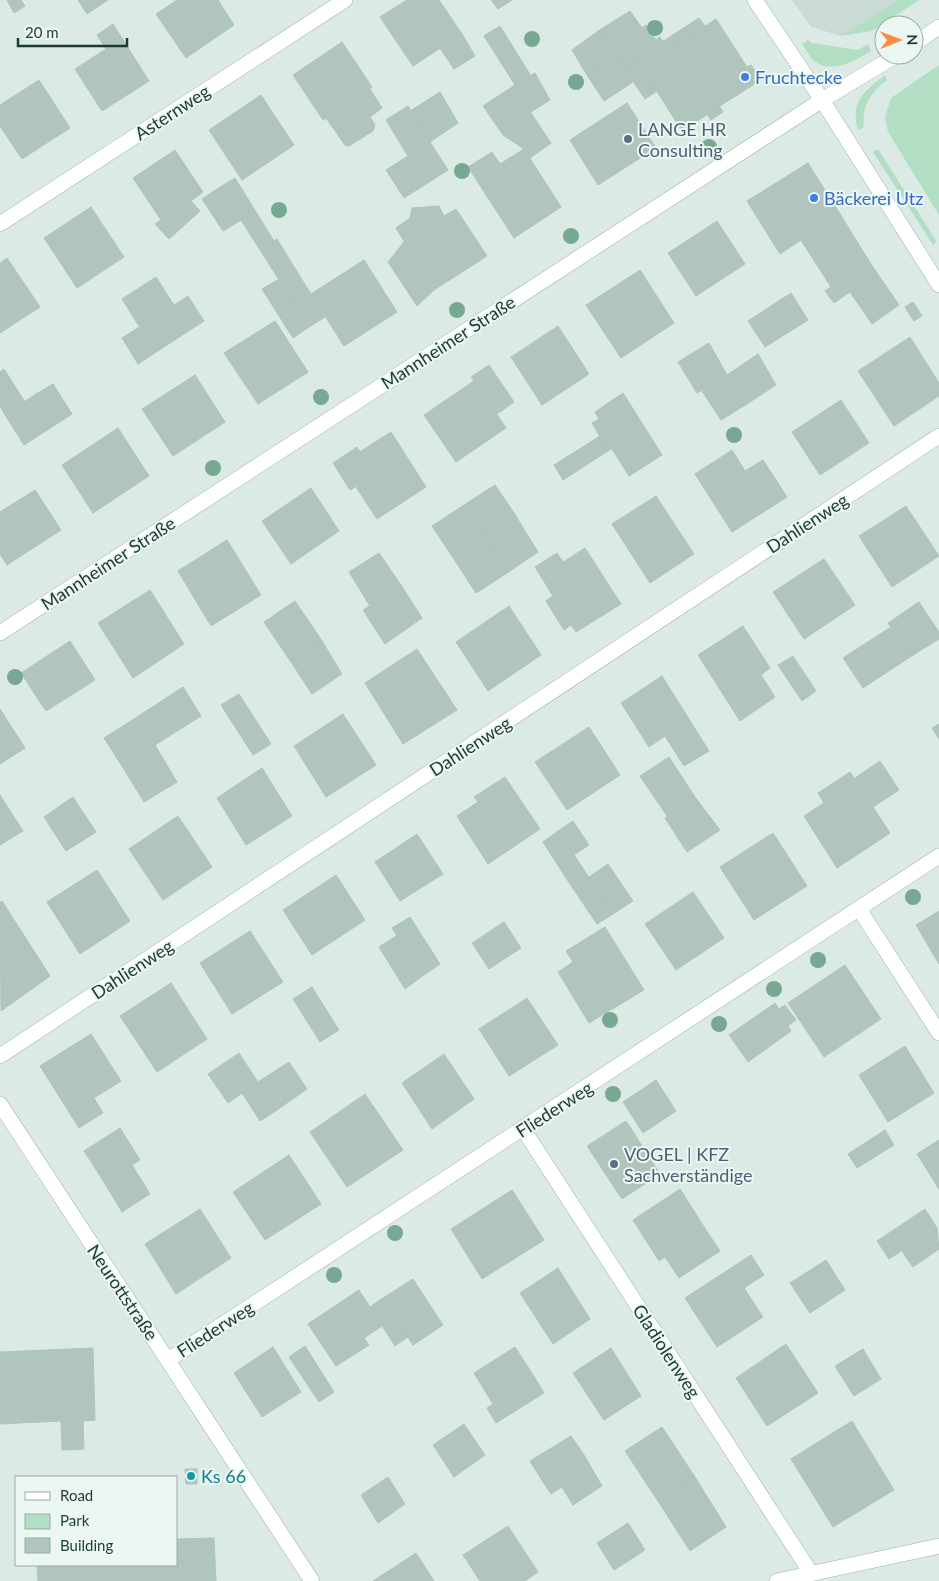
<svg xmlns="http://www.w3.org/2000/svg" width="939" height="1581" viewBox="0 0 939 1581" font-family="Lato,sans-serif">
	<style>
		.built { fill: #cadad5 }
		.green { fill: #b2dec4 }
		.building { fill: #b1c5bf; stroke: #aec4be }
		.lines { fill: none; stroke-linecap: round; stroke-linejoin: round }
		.street-casing { stroke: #9fb2ae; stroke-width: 16 }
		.street { stroke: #fff; stroke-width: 15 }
		.tree { fill: #77a992 }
		.shop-dot { fill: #3f7fe0; stroke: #ecf7f3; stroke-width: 2 }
		.service-dot { fill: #5c6f8a; stroke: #ecf7f3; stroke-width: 2 }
		.culture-dot { fill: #0f9aa8; stroke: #ecf7f3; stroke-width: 2 }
		.labels { text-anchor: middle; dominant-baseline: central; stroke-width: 4; stroke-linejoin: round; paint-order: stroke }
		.shop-label { font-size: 18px; fill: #366cbe; stroke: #ecf7f3; text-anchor: start }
		.street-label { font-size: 18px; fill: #1d3a36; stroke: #ecf7f3 }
		.service-label { font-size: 18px; fill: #4e5e75; stroke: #ecf7f3; text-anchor: start }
		.culture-label { font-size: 18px; fill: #0d838f; stroke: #ecf7f3; text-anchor: start }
	</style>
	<rect width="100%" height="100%" fill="#dceae6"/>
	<path class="built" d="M792,0H897L841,36L811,27Z"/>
	<g class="green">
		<path d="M897,0H919L872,31L841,36Z"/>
		<path d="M808,40L812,43L858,50L868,44L871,51C855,61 831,75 813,60C809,56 805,48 802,44Z"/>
		<path d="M939,65V215L888,132L885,117L891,98Z"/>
		<path d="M885,75L887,80C870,93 862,105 864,127L858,130C850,102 864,91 885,75Z"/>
		<path d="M878,149L937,242L933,245L873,152Z"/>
	</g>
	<g class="building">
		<path d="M7,0H21L25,6L14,13Z"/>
		<path d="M78,0H108L87,14Z"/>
		<path d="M177,0H218L234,25L186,58L156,14Z"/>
		<path d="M407,0H439L462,34L413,66L380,17Z"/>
		<path d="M491,0H512L498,9Z"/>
		<path d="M630,11L642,28L624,40L638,62L626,71L601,29Z"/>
		<path d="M699,18L705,26L669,51L662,42Z"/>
		<path d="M716,19L754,78L720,100L723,104L682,131L634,55L660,37L669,51Z"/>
		<path d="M113,24L149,81L102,111L75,69L106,49L97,35Z"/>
		<path d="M646,25L656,40L634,55L624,40Z"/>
		<path d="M689,25L695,33L677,45L671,36Z"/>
		<path d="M500,26L531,76L515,85L484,36Z"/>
		<path d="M601,29L617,55L587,75L572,50Z"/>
		<path d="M462,34L475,56L454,69L440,48Z"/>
		<path d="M342,42L372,87L370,89L382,108L370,117L375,125L373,131L349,146L345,145L326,118L323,120L293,75Z"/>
		<path d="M617,55L633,82L604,101L587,75Z"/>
		<path d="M638,62L657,91L645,99L626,71Z"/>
		<path d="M751,65L761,80L754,78L747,67Z"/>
		<path d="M535,73L550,100L531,112L515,85Z"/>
		<path d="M754,78L761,80L723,104L720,100Z"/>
		<path d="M39,80L70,128L22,159L0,126V105Z"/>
		<path d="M515,85L533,116L503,135L483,106Z"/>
		<path d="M440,92L458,123L430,142L410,111Z"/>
		<path d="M261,95L294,145L242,180L209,130Z"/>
		<path d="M627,103L656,148L598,185L570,140Z"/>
		<path d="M408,106L430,142L408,156L386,120Z"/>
		<path d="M719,106L723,112L711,120L707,114Z"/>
		<path d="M533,116L551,143L530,158L524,149L503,135Z"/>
		<path d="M430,142L448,170L404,198L386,170Z"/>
		<path d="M524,149L561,207L514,238L468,167L492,152L500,164Z"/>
		<path d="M175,150L203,192L191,201L200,211L169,239L155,224L161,220L133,178Z"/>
		<path d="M808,163L837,209L797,234L801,240L780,254L747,201Z"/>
		<path d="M235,178L274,241L260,250L220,187Z"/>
		<path d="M220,187L241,220L223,231L202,199Z"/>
		<path d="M439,206L444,216L456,209L487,256L434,290L396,228L410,218L412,208Z"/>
		<path d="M91,207L124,257L77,288L44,238Z"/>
		<path d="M837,209L869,261L831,287L797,234Z"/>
		<path d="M717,221L745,264L696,296L668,253Z"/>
		<path d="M277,239L325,317L309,327L260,250Z"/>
		<path d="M404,242L434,290L417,306L388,262Z"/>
		<path d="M7,258L40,307L0,333V263Z"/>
		<path d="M364,260L397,312L344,346L311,294Z"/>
		<path d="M869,261L877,273L834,303L825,291Z"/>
		<path d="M640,270L674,323L621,358L586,305Z"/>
		<path d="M877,273L899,305L872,324L850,292Z"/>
		<path d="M156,277L174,305L139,326L122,299Z"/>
		<path d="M279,279L291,297L274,308L262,289Z"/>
		<path d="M791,293L808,320L765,347L748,321Z"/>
		<path d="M188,296L204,321L190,330L174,305Z"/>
		<path d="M291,297L309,327L293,338L274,308Z"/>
		<path d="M913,302L922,316L914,321L905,307Z"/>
		<path d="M174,305L190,330L138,364L122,338Z"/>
		<path d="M275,321L308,372L258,404L224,353Z"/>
		<path d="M558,326L589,374L542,405L511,357Z"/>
		<path d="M910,337L939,383V396L894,426L858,371Z"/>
		<path d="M709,343L727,375L697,393L678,362Z"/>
		<path d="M758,354L776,385L747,404L727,375Z"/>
		<path d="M489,365L514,402L497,414L471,377Z"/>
		<path d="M4,369L25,402L5,415L0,406V372Z"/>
		<path d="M195,375L225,422L173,456L142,409Z"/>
		<path d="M727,375L747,404L721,420L702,391Z"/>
		<path d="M474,381L506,428L456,462L424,415Z"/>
		<path d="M53,384L72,414L55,425L36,394Z"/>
		<path d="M623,393L645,428L608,451L592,423L599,419L595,412Z"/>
		<path d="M36,394L55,425L24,445L5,415Z"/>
		<path d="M841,400L869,443L820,475L792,432Z"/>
		<path d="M118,428L149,476L93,513L62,465Z"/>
		<path d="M645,428L662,455L629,476L612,449Z"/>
		<path d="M391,432L426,487L377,519L341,464Z"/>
		<path d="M600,436L608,451L563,480L554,465Z"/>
		<path d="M357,447L360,452L341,464L355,487L350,490L333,463Z"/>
		<path d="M732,450L745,471L763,460L787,497L732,532L695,474Z"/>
		<path d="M495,485L514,513L482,533L464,505Z"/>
		<path d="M311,488L339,531L291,564L262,521Z"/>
		<path d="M35,490L61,530L7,565L0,554V512Z"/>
		<path d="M656,496L694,554L650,583L612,524Z"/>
		<path d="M464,505L482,533L450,553L432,526Z"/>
		<path d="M906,506L939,556L892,587L859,536Z"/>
		<path d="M514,513L538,552L507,573L482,533Z"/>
		<path d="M482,533L507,573L476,593L450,553Z"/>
		<path d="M227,540L261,595L211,626L178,571Z"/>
		<path d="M585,548L621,604L576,632L571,625L564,630L546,601L553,596L535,567L557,553L563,562Z"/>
		<path d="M379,553L401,585L370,606L349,572Z"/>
		<path d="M824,559L855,605L804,639L773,592Z"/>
		<path d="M401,585L422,618L385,644L363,610Z"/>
		<path d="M150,590L184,644L133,678L98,623Z"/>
		<path d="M295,601L322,641L291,662L264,622Z"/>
		<path d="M919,602L939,632V639L910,657L888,623Z"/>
		<path d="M509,606L541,655L488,691L456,642Z"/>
		<path d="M743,626L770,668L761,675L775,697L740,721L698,655Z"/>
		<path d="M891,627L910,657L863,688L843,658Z"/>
		<path d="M70,641L95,680L46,711L21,673Z"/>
		<path d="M322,641L342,674L312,694L291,662Z"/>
		<path d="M417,649L457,710L403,744L365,683Z"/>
		<path d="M793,656L816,691L802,701L778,665Z"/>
		<path d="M662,676L709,751L684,766L665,736L649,747L621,703Z"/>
		<path d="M183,687L201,716L155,745L137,717Z"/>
		<path d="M239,694L271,744L253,755L221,705Z"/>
		<path d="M0,709L25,748L0,764Z"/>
		<path d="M343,714L376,765L326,797L294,746Z"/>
		<path d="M137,717L155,745L122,766L104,738Z"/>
		<path d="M939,724V739L932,728Z"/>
		<path d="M589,727L620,775L567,810L535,762Z"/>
		<path d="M155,745L177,782L144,802L122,766Z"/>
		<path d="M669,757L695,797L667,816L640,776Z"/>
		<path d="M880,761L899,790L873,807L855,778Z"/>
		<path d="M262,768L292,816L246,845L217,798Z"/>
		<path d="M850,772L890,833L837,868L804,816L824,803L818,793Z"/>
		<path d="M505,777L540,829L488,864L457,816L478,802L474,797Z"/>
		<path d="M0,795L23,831L0,845Z"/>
		<path d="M73,797L96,832L66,851L44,817Z"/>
		<path d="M695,797L720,830L687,852L665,818Z"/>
		<path d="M178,816L212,867L163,900L129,849Z"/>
		<path d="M573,821L589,845L574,855L558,831Z"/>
		<path d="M558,831L584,870L568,881L543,842Z"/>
		<path d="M773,833L807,886L754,920L720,867Z"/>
		<path d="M417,834L443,874L400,901L375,862Z"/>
		<path d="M608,864L633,901L613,914L589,877Z"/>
		<path d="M97,870L130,921L80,954L47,902Z"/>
		<path d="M584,870L613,914L597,924L568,881Z"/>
		<path d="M336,875L365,920L312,955L283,910Z"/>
		<path d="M693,892L724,938L676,970L645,924Z"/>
		<path d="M2,901L50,976L1,1011L0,902Z"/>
		<path d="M939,911V964L916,925Z"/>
		<path d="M410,917L440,964L421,977L392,928Z"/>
		<path d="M504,922L521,948L489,969L472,943Z"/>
		<path d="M605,927L644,990L589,1023L558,972L573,962L566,951Z"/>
		<path d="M250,931L283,982L232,1014L200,963Z"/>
		<path d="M396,936L421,977L405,989L379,947Z"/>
		<path d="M845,965L881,1019L824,1057L788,1003Z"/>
		<path d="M171,983L207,1039L157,1072L120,1016Z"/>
		<path d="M312,987L339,1030L320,1042L293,999Z"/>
		<path d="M527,998L558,1045L509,1076L479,1029Z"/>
		<path d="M775,1003L779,1009L785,1005L796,1020L788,1026L791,1031L748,1062L729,1035Z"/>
		<path d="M91,1034L121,1081L94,1098L103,1113L79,1128L40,1066Z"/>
		<path d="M905,1046L934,1093L888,1122L859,1075Z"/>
		<path d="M239,1053L258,1082L228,1103L208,1074Z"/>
		<path d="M444,1054L474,1099L432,1129L402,1083Z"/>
		<path d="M289,1062L307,1089L277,1110L258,1082Z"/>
		<path d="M656,1080L676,1111L643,1133L623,1102Z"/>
		<path d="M258,1082L277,1110L260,1121L242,1093Z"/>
		<path d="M365,1094L403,1150L347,1187L310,1132Z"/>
		<path d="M626,1121L660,1174L622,1199L587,1146Z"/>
		<path d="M120,1128L140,1160L104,1182L84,1151Z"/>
		<path d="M885,1130L894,1145L857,1168L848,1154Z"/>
		<path d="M939,1140V1189L917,1154Z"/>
		<path d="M289,1155L321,1204L265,1240L233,1192Z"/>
		<path d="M132,1165L150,1194L122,1212L104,1182Z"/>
		<path d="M680,1189L706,1230L659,1261L633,1220Z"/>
		<path d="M512,1190L544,1240L482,1279L451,1229Z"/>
		<path d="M200,1209L231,1258L176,1294L145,1244Z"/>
		<path d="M925,1209L937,1228L889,1259L877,1241Z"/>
		<path d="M937,1228L939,1249L913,1267L902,1251Z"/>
		<path d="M706,1230L720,1251L679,1278L665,1257Z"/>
		<path d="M751,1255L764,1275L744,1288L763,1317L717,1347L685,1298Z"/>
		<path d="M826,1260L845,1290L810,1313L790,1283Z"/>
		<path d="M558,1268L590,1319L553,1344L520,1293Z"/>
		<path d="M413,1279L443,1325L413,1345L383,1298Z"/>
		<path d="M359,1290L382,1326L364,1338L369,1345L336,1366L308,1324Z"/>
		<path d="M383,1298L408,1337L395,1346L370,1307Z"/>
		<path d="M786,1344L818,1393L767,1426L736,1378Z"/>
		<path d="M305,1346L334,1392L319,1402L289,1357Z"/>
		<path d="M273,1347L301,1392L262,1417L234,1373Z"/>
		<path d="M515,1347L535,1378L493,1404L474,1373Z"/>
		<path d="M93,1348L95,1420L83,1421L84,1449L62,1450L61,1421L0,1424V1352Z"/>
		<path d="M611,1348L641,1396L604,1420L573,1373Z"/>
		<path d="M863,1349L881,1379L854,1396L835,1366Z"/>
		<path d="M535,1378L544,1393L496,1423L487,1408Z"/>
		<path d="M852,1421L894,1490L833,1527L791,1459Z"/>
		<path d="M464,1424L485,1455L454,1477L433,1445Z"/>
		<path d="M662,1427L695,1477L658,1501L625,1451Z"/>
		<path d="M571,1436L584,1455L543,1482L530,1461Z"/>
		<path d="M584,1455L602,1486L573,1505L562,1487L551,1494L543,1482Z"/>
		<path d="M185,1469H197V1484H186Z"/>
		<path d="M388,1477L405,1504L378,1523L361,1495Z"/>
		<path d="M695,1477L726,1527L690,1551L658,1501Z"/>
		<path d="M628,1523L645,1550L614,1570L597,1543Z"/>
		<path d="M508,1526L538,1572L525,1581H480L463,1555Z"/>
		<path d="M214,1538L216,1581H38L37,1565H176V1539Z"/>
		<path d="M416,1553L434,1581H373Z"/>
	</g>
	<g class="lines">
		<defs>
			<g id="street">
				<path d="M755,0L822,100L939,285"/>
				<path d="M914,44L939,27"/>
				<path d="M0,224L345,0"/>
				<path d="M0,633L822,100L897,55"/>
				<path d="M859,909L939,1033"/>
				<path d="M0,1056L939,436"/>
				<path d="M0,1104L312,1581"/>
				<path d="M523,1129L811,1573"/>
				<path d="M168,1360L939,856"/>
				<path d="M777,1581L939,1546"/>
			</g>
		</defs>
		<use href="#street" class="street-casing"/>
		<use href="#street" class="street"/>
	</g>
	<g class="tree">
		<circle cx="655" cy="28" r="8"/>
		<circle cx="532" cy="39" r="8"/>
		<circle cx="576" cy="82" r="8"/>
		<circle cx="709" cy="147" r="8"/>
		<circle cx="462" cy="171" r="8"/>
		<circle cx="279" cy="210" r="8"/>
		<circle cx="571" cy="236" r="8"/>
		<circle cx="457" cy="310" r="8"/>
		<circle cx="321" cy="397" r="8"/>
		<circle cx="734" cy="435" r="8"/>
		<circle cx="213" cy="468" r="8"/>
		<circle cx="15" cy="677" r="8"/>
		<circle cx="913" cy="897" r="8"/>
		<circle cx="818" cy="960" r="8"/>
		<circle cx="774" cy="989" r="8"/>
		<circle cx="610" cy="1020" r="8"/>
		<circle cx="719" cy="1024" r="8"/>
		<circle cx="613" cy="1094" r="8"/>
		<circle cx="395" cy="1233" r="8"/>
		<circle cx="334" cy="1275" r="8"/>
	</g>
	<g class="shop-dot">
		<circle cx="745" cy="77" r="5"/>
		<circle cx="814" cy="198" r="5"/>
	</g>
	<g class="service-dot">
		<circle cx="628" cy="139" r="5"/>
		<circle cx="614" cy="1164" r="5"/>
	</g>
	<circle class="culture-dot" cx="191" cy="1476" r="5"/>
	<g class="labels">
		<g class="shop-label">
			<text x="755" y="77">Fruchtecke</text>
			<text x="824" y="198">Bäckerei Utz</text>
		</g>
		<g class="street-label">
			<text transform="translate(172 112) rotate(-33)">Asternweg</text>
			<text transform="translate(448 342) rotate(-33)">Mannheimer Straße</text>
			<text transform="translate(807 523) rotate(-33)">Dahlienweg</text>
			<text transform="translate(108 563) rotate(-33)">Mannheimer Straße</text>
			<text transform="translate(470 746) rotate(-33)">Dahlienweg</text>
			<text transform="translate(132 969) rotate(-33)">Dahlienweg</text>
			<text transform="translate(554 1109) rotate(-33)">Fliederweg</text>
			<text transform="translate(123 1292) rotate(56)">Neurottstraße</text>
			<text transform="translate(215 1329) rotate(-33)">Fliederweg</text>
			<text transform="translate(667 1351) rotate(57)">Gladiolenweg</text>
		</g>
		<g class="service-label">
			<text x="638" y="129">LANGE HR<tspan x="638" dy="21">Consulting</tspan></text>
			<text x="624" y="1154">VOGEL | KFZ<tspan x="624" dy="21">Sachverständige</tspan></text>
		</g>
		<g class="culture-label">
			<text x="201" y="1476">Ks 66</text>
		</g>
	</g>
	<rect x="15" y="1476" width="162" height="90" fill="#ecf7f3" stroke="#99aba7"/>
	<rect x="25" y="1492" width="25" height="8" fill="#ffffff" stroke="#99aba7"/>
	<text x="60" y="1501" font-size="15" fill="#1d3a36">Road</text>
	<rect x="25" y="1514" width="25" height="15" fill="#b2dec4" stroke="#99aba7"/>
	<text x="60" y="1526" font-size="15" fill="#1d3a36">Park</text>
	<rect x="25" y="1538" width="25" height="15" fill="#b1c5bf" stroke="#99aba7"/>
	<text x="60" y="1551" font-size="15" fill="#1d3a36">Building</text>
	<g transform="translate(899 40) rotate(89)"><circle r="24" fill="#ecf7f3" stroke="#99aba7"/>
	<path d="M0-4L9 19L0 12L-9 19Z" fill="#ff8c45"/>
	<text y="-8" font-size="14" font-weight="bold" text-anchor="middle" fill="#1d3a36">N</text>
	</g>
	<path d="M18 38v8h109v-8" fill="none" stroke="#1d3a36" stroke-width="2.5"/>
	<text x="25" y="38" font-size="15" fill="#1d3a36" stroke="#ecf7f3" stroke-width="4" paint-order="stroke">20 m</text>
</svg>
